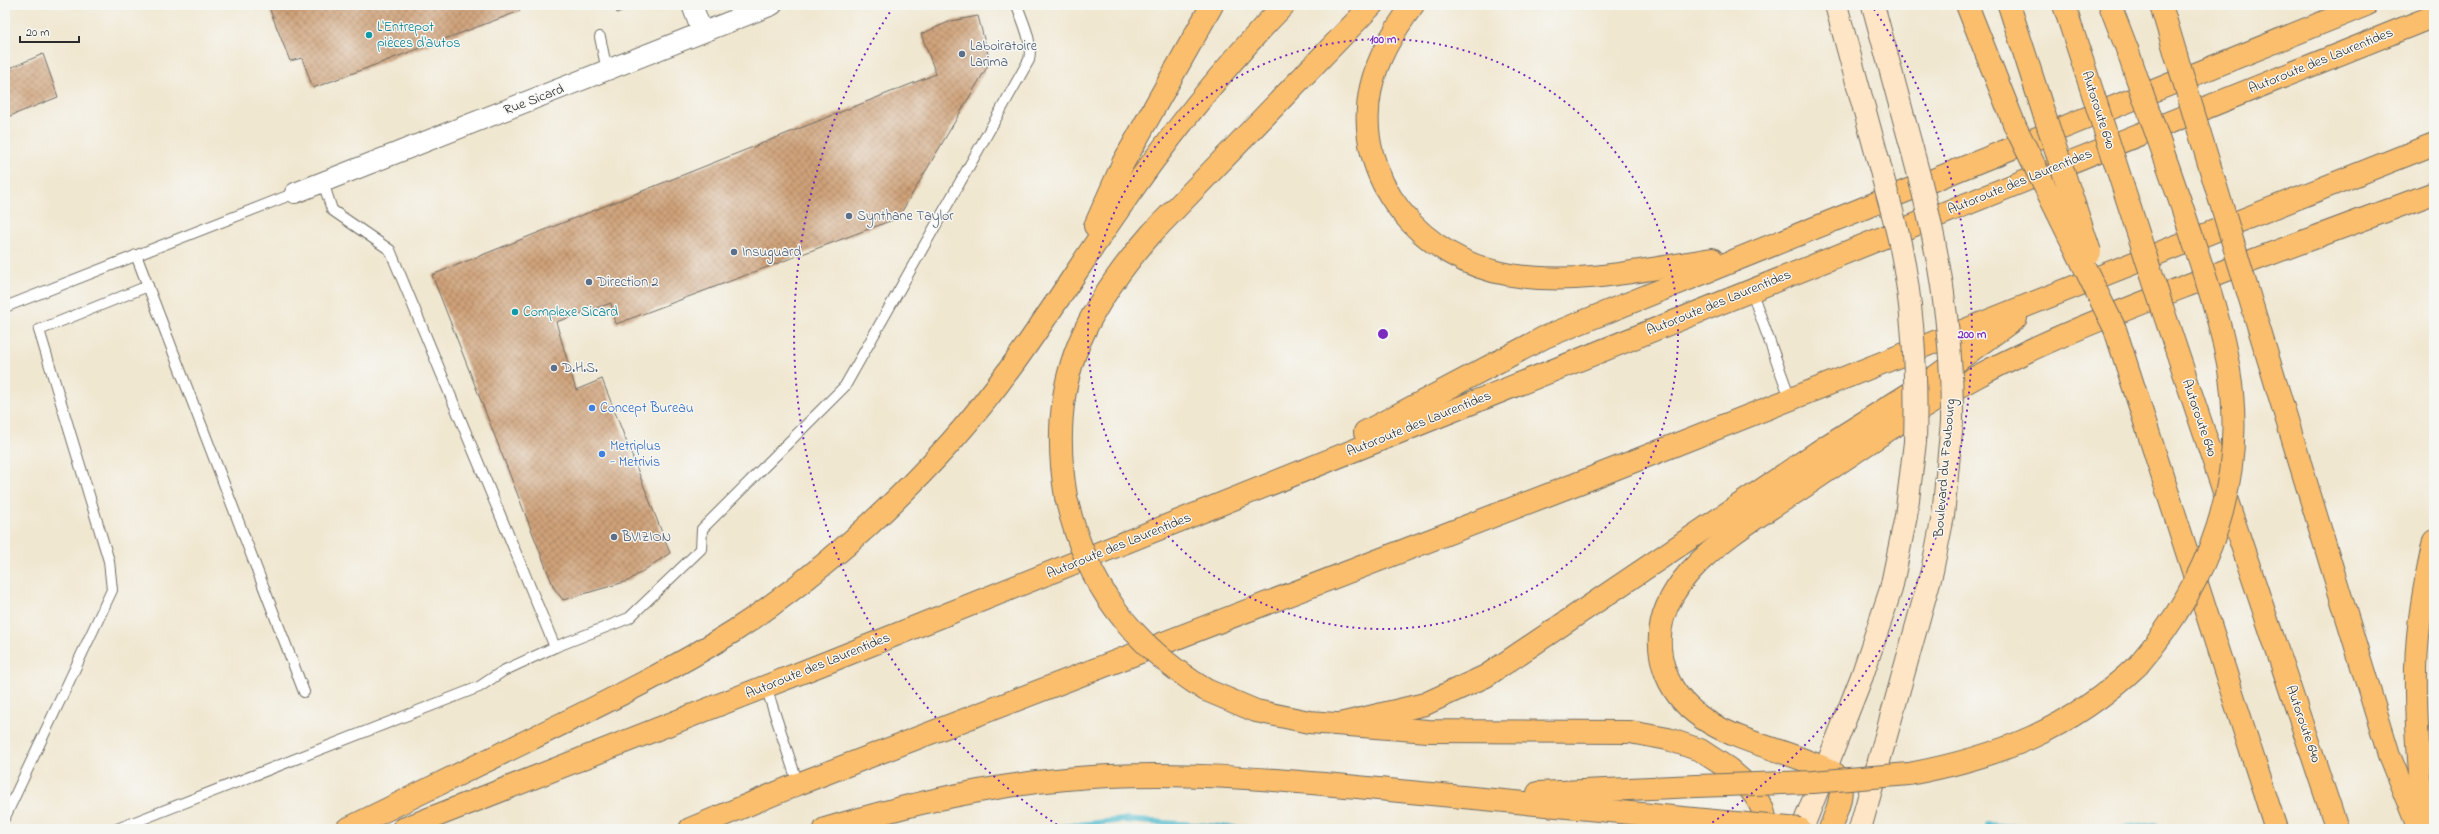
<svg xmlns="http://www.w3.org/2000/svg" width="2439" height="834" viewBox="0 0 2439 834" font-family="'Indie Flower',sans-serif">
	<style>
		.lines { fill: none; stroke-linecap: round; stroke-linejoin: round }
		.stream { stroke: #52bccd; stroke-width: 6 }
		.building { fill: url(#building-cross-hatch) }
		.lane-casing { stroke: #706d65; stroke-width: 12 }
		.street-casing { stroke: #706d65; stroke-width: 22 }
		.secondary-casing { stroke: #706d65; stroke-width: 24 }
		.highway-casing { stroke: #706d65; stroke-width: 24 }
		.lane { stroke: #fff; stroke-width: 10 }
		.street { stroke: #fff; stroke-width: 20 }
		.secondary { stroke: #fde5c5; stroke-width: 22 }
		.highway { stroke: #fabe6d; stroke-width: 22 }
		.secondary-bridge-casing { stroke: #706d65; stroke-width: 24; stroke-linecap: butt }
		.highway-bridge-casing { stroke: #706d65; stroke-width: 24; stroke-linecap: butt }
		.secondary-bridge { stroke: #fde5c5; stroke-width: 22 }
		.highway-bridge { stroke: #fabe6d; stroke-width: 22 }
		.ring { fill: none; stroke: #7b2cbf; stroke-width: 2; stroke-dasharray: 2 4 }
		.culture-dot { fill: #0f9aa8; stroke: #f6f6f2; stroke-width: 1.5 }
		.service-dot { fill: #5c6f8a; stroke: #f6f6f2; stroke-width: 1.5 }
		.shop-dot { fill: #3f7fe0; stroke: #f6f6f2; stroke-width: 1.5 }
		.labels { text-anchor: middle; dominant-baseline: central; stroke-width: 3; stroke-linejoin: round; paint-order: stroke }
		.culture-label { font-size: 14px; fill: #0d838f; stroke: #f6f6f2; text-anchor: start }
		.service-label { font-size: 14px; fill: #4e5e75; stroke: #f6f6f2; text-anchor: start }
		.street-label { font-size: 14px; fill: #2b2b2b; stroke: #f6f6f2 }
		.shop-label { font-size: 14px; fill: #366cbe; stroke: #f6f6f2; text-anchor: start }
		.centre { fill: #7b2cbf; stroke: #f6f6f2; stroke-width: 2 }
		.ring-label { font-size: 12px; text-anchor: middle; font-weight: bold; fill: #7b2cbf; stroke: #f6f6f2; stroke-width: 3; stroke-linejoin: round; paint-order: stroke }
	</style>
	<defs>
		<pattern id="building-cross-hatch" width="8" height="8" patternUnits="userSpaceOnUse"><rect width="8" height="8" fill="#cfa279"/><path d="M0 0l8 8M0 8l8-8" fill="none" stroke="#a88463"/></pattern>
	</defs>
	<rect width="100%" height="100%" fill="#f6f6f2"/>
	<filter id="ink" filterUnits="userSpaceOnUse"><feTurbulence type="fractalNoise" baseFrequency=".025" numOctaves="2"/><feDisplacementMap in="SourceGraphic" scale="8" xChannelSelector="R" yChannelSelector="G"/><feConvolveMatrix kernelMatrix="1 2 1 2 8 2 1 2 1" color-interpolation-filters="sRGB"/></filter>
	<filter id="wash" filterUnits="userSpaceOnUse"><feTurbulence type="fractalNoise" baseFrequency=".012" numOctaves="4" result="noise"/><feDisplacementMap in="SourceGraphic" scale="16" xChannelSelector="R" yChannelSelector="G"/><feGaussianBlur stdDeviation="0.9" result="paint"/><feColorMatrix in="noise" values="0 0 0 0 0 0 0 0 0 0 0 0 0 0 0 0 0 1.4 0 .05"/><feComposite in="paint" operator="in"/></filter>
	<g filter="url(#wash)">
		<rect width="100%" height="100%" fill="#f0e7d0"/>
		<g class="lines">
			<g class="stream">
				<path d="M1987,825L2044,829"/>
				<path d="M1042,829L1124,820L1249,829"/>
				<path d="M2123,829L2155,825"/>
			</g>
		</g>
		<g id="blocks">
			<g class="building">
				<path d="M268,5H518L520,11L313,88L302,58L290,61Z"/>
				<path d="M614,5H636L617,13Z"/>
				<path d="M978,16L990,62L898,218L616,324L611,303L556,322L576,390L602,379L670,553L628,581L563,600L554,588L432,275L936,74L921,34L951,21Z"/>
				<path d="M5,54L10,68L43,54L58,97L5,118Z"/>
			</g>
		</g>
	</g>
	<g filter="url(#ink)">
		<use href="#blocks" fill-opacity="0" stroke="#706d65" stroke-width="1"/>
		<g class="lines">
			<defs>
				<g id="lane">
					<path d="M600,37L607,71"/>
					<path d="M323,182L332,210L390,250L555,647L629,618L701,549L702,529L845,386L1029,60C1033,41 1023,23 1017,5"/>
					<path d="M136,255L304,692"/>
					<path d="M1751,290L1790,398"/>
					<path d="M5,307L295,193"/>
					<path d="M766,687L798,784"/>
					<path d="M5,817L112,590L109,561L39,330L148,286"/>
					<path d="M117,829L479,687L503,671L555,647"/>
				</g>
				<g id="street">
					<path d="M692,5L702,32"/>
					<path d="M295,193L772,5"/>
				</g>
				<g id="secondary">
					<path d="M1836,5L1879,163"/>
					<path d="M1873,5L1912,149"/>
					<path d="M1802,829L1862,676L1891,589L1906,516L1915,442"/>
					<path d="M1860,829L1932,571L1943,516L1952,422"/>
				</g>
				<g id="highway">
					<path d="M1413,5C1394,30 1378,56 1371,87C1351,180 1423,261 1511,275C1577,286 1647,269 1712,259"/>
					<path d="M1967,5L2015,126"/>
					<path d="M2009,5L2044,114"/>
					<path d="M2064,5L2093,94"/>
					<path d="M2110,5L2127,49"/>
					<path d="M2161,5L2176,55"/>
					<path d="M1095,226L1123,163L1212,5"/>
					<path d="M2247,289L2389,755L2419,829"/>
					<path d="M2163,310L2337,829"/>
					<path d="M2115,329L2276,829"/>
					<path d="M1365,432L1545,337L2366,5"/>
					<path d="M1066,497C1047,386 1080,315 1152,233L1372,5"/>
					<path d="M1206,690L1256,711L1309,722L1428,731L1630,732L1668,739L1700,750L1729,769L1745,783L1756,797L1763,810L1768,829"/>
					<path d="M1344,723L1425,704L1486,676L1825,447L1928,382L2016,318"/>
					<path d="M1909,774C1999,757 2071,729 2138,665"/>
					<path d="M1538,793L1696,786"/>
					<path d="M2424,826C2420,773 2415,720 2416,668C2417,625 2425,583 2434,541"/>
					<path d="M347,829C408,799 470,769 531,739C600,705 669,672 734,631C815,578 887,513 951,442C1012,374 1060,295 1112,219C1164,143 1220,71 1284,5"/>
					<path d="M403,829L828,662L2434,16"/>
					<path d="M690,829L798,784L1589,479L2434,144"/>
					<path d="M825,829C904,805 984,786 1066,779C1174,769 1281,780 1389,790C1501,801 1613,812 1725,822"/>
					<path d="M1830,829C1836,812 1848,789 1835,774C1826,767 1814,764 1804,760C1753,740 1688,730 1666,674C1632,583 1744,527 1805,486C1861,448 1917,409 1976,377C2056,334 2143,303 2227,270C2296,244 2365,218 2434,193"/>
				</g>
			</defs>
			<use href="#lane" class="lane-casing"/>
			<use href="#street" class="street-casing"/>
			<use href="#secondary" class="secondary-casing"/>
			<use href="#highway" class="highway-casing"/>
			<use href="#lane" class="lane"/>
			<use href="#street" class="street"/>
			<use href="#secondary" class="secondary"/>
			<use href="#highway" class="highway"/>
			<defs>
				<g id="secondary-bridge">
					<path d="M1912,149C1937,240 1953,328 1952,422"/>
					<path d="M1879,163C1886,191 1895,219 1901,248C1914,313 1917,377 1915,442"/>
				</g>
				<g id="highway-bridge">
					<path d="M2127,49C2149,114 2173,178 2194,243C2208,284 2222,327 2229,370C2247,481 2210,581 2138,665"/>
					<path d="M2176,55L2247,289"/>
					<path d="M2093,94L2163,310"/>
					<path d="M2044,114L2090,252"/>
					<path d="M2015,126L2115,329"/>
					<path d="M1066,497C1085,583 1131,644 1206,690"/>
					<path d="M1696,786L1813,782L1909,774"/>
					<path d="M1725,822L1800,829"/>
				</g>
			</defs>
			<use href="#secondary-bridge" class="secondary-bridge-casing"/>
			<use href="#highway-bridge" class="highway-bridge-casing"/>
			<use href="#secondary-bridge" class="secondary-bridge"/>
			<use href="#highway-bridge" class="highway-bridge"/>
		</g>
	</g>
	<g class="ring">
		<circle cx="1383" cy="334" r="295"/>
		<path d="M1062 828A589 589 0 0 1 892 9M1874 9A589 589 0 0 1 1704 828"/>
	</g>
	<g class="culture-dot">
		<circle cx="369" cy="35" r="4"/>
		<circle cx="515" cy="312" r="4"/>
	</g>
	<g class="service-dot">
		<circle cx="962" cy="54" r="4"/>
		<circle cx="849" cy="216" r="4"/>
		<circle cx="734" cy="252" r="4"/>
		<circle cx="589" cy="282" r="4"/>
		<circle cx="554" cy="368" r="4"/>
		<circle cx="614" cy="537" r="4"/>
	</g>
	<g class="shop-dot">
		<circle cx="592" cy="408" r="4"/>
		<circle cx="602" cy="454" r="4"/>
	</g>
	<g class="labels">
		<g class="culture-label">
			<text x="377" y="27">L'Entrepot<tspan x="377" dy="16">pièces d'autos</tspan></text>
			<text x="523" y="312">Complexe Sicard</text>
		</g>
		<g class="service-label">
			<text x="970" y="46">Laboiratoire<tspan x="970" dy="16">Larima</tspan></text>
			<text x="857" y="216">Synthane Taylor</text>
			<text x="742" y="252">Insuguard</text>
			<text x="597" y="282">Direction 2</text>
			<text x="562" y="368">D.H.S.</text>
			<text x="622" y="537">BVIZION</text>
		</g>
		<g class="street-label">
			<text transform="translate(2321 61) rotate(-22)">Autoroute des Laurentides</text>
			<text transform="translate(534 100) rotate(-21)">Rue Sicard</text>
			<text transform="translate(2098 110) rotate(72)">Autoroute 640</text>
			<text transform="translate(2020 182) rotate(-22)">Autoroute des Laurentides</text>
			<text transform="translate(1719 303) rotate(-22)">Autoroute des Laurentides</text>
			<text transform="translate(2199 418) rotate(71)">Autoroute 640</text>
			<text transform="translate(1419 424) rotate(-22)">Autoroute des Laurentides</text>
			<text transform="translate(1945 468) rotate(-85)">Boulevard du Faubourg</text>
			<text transform="translate(1119 546) rotate(-22)">Autoroute des Laurentides</text>
			<text transform="translate(818 666) rotate(-22)">Autoroute des Laurentides</text>
			<text transform="translate(2303 724) rotate(71)">Autoroute 640</text>
		</g>
		<g class="shop-label">
			<text x="600" y="408">Concept Bureau</text>
			<text x="610" y="446">Metriplus<tspan x="610" dy="16">- Metrivis</tspan></text>
		</g>
	</g>
	<circle cx="1383" cy="334" r="6" class="centre"/>
	<g class="ring-label">
		<text x="1383" y="43">100 m</text>
		<text x="1972" y="338">200 m</text>
	</g>
	<rect width="2439" height="834" fill="none" stroke="#f6f6f2" stroke-width="20"/>
	<path d="M20 36v6h59v-6" fill="none" stroke="#2b2b2b" stroke-width="2"/>
	<text x="26" y="36" font-size="12" fill="#2b2b2b" stroke="#f6f6f2" stroke-width="3" paint-order="stroke">20 m</text>
</svg>
